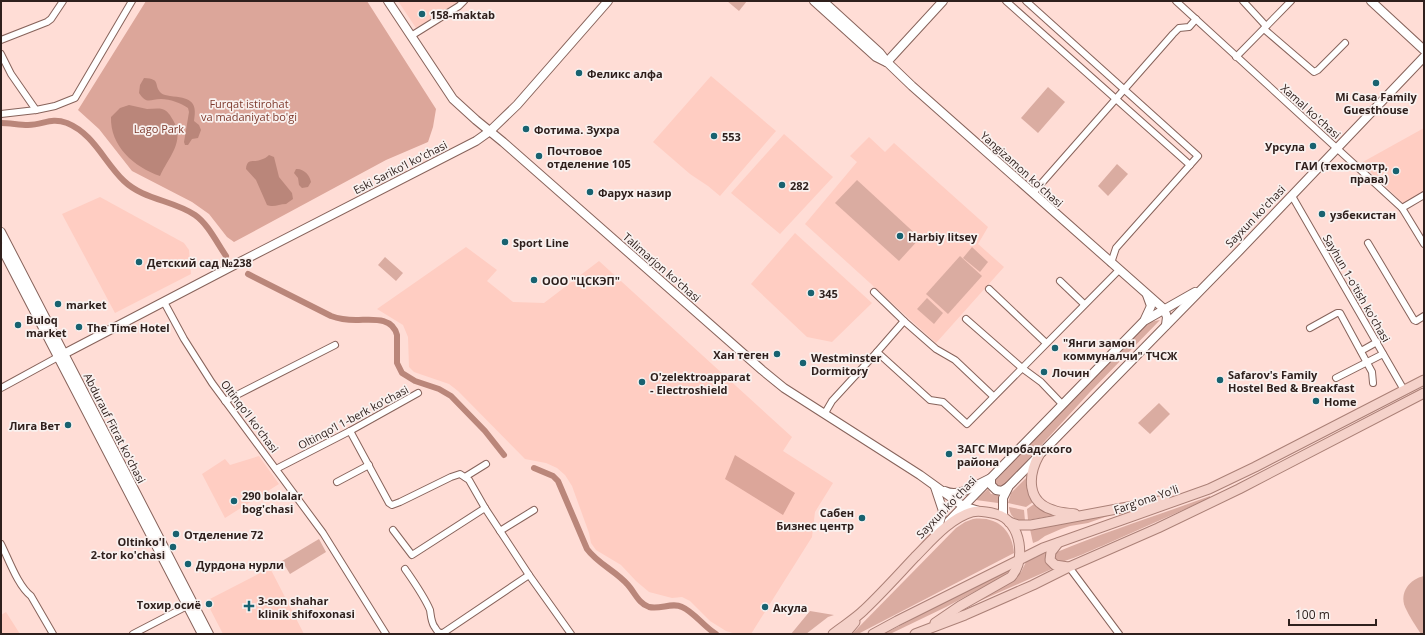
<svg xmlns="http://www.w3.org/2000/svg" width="1425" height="635" viewBox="0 0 1425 635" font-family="'Open Sans',sans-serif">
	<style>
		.built { fill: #ffcdc2 }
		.green { fill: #daaca1 }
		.forest { fill: #dca69a }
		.water { fill: #ba867a }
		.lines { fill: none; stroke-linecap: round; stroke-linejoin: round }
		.canal { stroke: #ba867a; stroke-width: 6 }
		.street-casing { stroke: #87635b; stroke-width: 8 }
		.secondary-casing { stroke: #87635b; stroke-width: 10 }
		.primary-casing { stroke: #ab8077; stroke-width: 11 }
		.street { stroke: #fff; stroke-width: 6 }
		.secondary { stroke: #fff; stroke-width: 8 }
		.primary { stroke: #f5d2ca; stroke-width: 9 }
		.poi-dot { fill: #186270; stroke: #f9f1ef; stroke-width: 1.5 }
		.labels { text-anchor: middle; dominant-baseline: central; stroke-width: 3.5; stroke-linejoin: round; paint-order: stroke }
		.poi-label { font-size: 11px; font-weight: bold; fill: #2f201d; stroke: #f9f1ef; text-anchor: start }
		.park-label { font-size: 11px; fill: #7e3a2d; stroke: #f9f1ef }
		.street-label { font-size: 11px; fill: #2f201d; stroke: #f9f1ef }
	</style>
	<rect width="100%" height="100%" fill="#ffddd6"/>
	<g class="built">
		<path d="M398,1H459L416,28Z"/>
		<path d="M711,76L776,131L720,196L708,186L690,174L653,142Z"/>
		<path d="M1424,128V193L1404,204L1361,163Z"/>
		<path d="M784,134L833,177L780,234L731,193Z"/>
		<path d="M869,137L885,152L894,143L988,227L978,244L1004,267L936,343L805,224L857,162L850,156Z"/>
		<path d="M100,197L184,243L189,250L191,274L115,313L62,214Z"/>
		<path d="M795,233L872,303L832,342L807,337L751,284Z"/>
		<path d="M466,247L497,270L487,281L513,302L544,303L599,261L792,437L783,451L833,483L815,512L812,537L751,634H736L726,631L710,621L690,601L682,597L672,598L649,592L636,581L621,565L596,550L591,543L589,533L572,486L565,475L557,468L546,463L525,459L458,391L449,384L414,372L409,367L408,337L403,325L377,309Z"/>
		<path d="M259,456L279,484L225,518L202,474L225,459L230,465Z"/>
		<path d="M270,568L304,634H223L206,601Z"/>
		<path d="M6,612L20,634H1V615Z"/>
	</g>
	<g class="green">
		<path d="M727,1H747L739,11Z"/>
		<path d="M1048,87L1065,102L1038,133L1021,118Z"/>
		<path d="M1117,164L1128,174L1108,196L1098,186Z"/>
		<path d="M857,180L920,238L899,261L835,203Z"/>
		<path d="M972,247L988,262L980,272L963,258Z"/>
		<path d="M960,256L982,276L948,314L926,294Z"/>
		<path d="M385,257L403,273L396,281L378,265Z"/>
		<path d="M927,298L943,313L934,324L917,309Z"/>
		<path d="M1160,320L1090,392L1002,488L994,484L995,481L1145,323Z"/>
		<path d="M1159,403L1170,414L1150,434L1138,423Z"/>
		<path d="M1029,475L1036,500L1026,507L1008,503L1011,493Z"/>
		<path d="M988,489L991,494L998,495V503L976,500Z"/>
		<path d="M1210,496V498L1102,546C1091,550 1066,563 1057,562L1054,556L1057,552C1107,531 1159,515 1210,496Z"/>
		<path d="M1037,502L1057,515L1028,520L1027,509Z"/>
		<path d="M1009,507L1024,510L1025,521C1016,521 1010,517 1009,507Z"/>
		<path d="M1119,512L1088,523L1070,526L1061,529L1045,536L1038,541L1033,543L1030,529Z"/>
		<path d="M973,519C997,516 1012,530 1014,553L858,634H852L956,528L965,522Z"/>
		<path d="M319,539L326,552L290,574L282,561Z"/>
		<path d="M1047,552L1054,568L964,608L1012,581L1021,572L1026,562Z"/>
		<path d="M1010,568L1007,573L1002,577L946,607L890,634H884Z"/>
		<path d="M1424,576V634H1421C1415,625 1409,616 1405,607C1399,592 1410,579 1424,576Z"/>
		<path d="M810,611L834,615L828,617L806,634H791Z"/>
	</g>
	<g class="forest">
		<path d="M146,1H367L436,109L433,127L428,142L386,160L234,242L227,237L209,214L192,202L132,171L99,129L78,110Z"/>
		<path d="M735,455L795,493L783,515L725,479Z"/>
	</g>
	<g class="water">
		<path d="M144,78C162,79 153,85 161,93C163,95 167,95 170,96C189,98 198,100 194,121L199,125L201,130L198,138L192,139L188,145H185L184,142L189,112L188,108C181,103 170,99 161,99C150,99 147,105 139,93L140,85Z"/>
		<path d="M129,105C135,106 141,108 147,109C152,109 158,108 162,109C168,111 170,115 173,120C186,141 168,158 160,176C134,167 110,146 111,117L120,108Z"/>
		<path d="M269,155L274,157L279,177L292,193L293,199L286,204C279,204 274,208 267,205L256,180L246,169C247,157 254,163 260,160C264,159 267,157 269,155Z"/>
		<path d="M296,169C303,168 310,175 311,182L308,187L302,188L299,185L298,178L294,173Z"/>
	</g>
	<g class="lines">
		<g class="canal">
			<path d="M1,123C10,123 19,125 28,125C44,125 50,117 67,123C94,134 104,162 124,181C144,200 173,200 195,215C208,224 217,243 226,256"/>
			<path d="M248,274L331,316C339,319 348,320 356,320C371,320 392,316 397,335V363L402,373L415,381L439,389L451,396L485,431L504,455"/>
			<path d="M534,468L553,476L558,481L587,549C598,564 616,571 628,585C635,593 639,604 649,607C660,610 672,602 682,607C694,612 704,627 716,634"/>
		</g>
		<defs>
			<g id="street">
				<path d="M1006,1L1190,165"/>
				<path d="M1026,1L1198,156L1116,248L1111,263"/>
				<path d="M1176,1L1402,208L1424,244"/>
				<path d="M1243,1L1266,26"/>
				<path d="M1264,29L1314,72L1318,70L1345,43"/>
				<path d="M411,36L459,6L464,1"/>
				<path d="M1,40L47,22L51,19L63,1"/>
				<path d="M1,54L11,74L36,110"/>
				<path d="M1236,57L1291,1"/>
				<path d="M1,114L36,110L55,106L75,98L132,1"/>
				<path d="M1033,193L1173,34L1179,28L1189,27L1196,19"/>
				<path d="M1292,196L1404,390"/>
				<path d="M1402,208L1424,195"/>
				<path d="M1368,243L1414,320L1416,321L1424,316"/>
				<path d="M1060,281L1084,304"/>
				<path d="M989,289L1046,343"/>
				<path d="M874,292L904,321"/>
				<path d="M164,302L184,339L212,383L323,533L386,634"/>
				<path d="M966,319L1022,368L1041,382L1062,404"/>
				<path d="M1310,328L1337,313H1340L1372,372L1373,383"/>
				<path d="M1361,351L1377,342"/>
				<path d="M877,352L904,321L936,349L955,360L993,396"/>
				<path d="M1336,378L1383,354"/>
				<path d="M1,388L58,357"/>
				<path d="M225,401L335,345"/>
				<path d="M825,413L832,401L877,352L930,400L943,402L967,424L1119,270"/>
				<path d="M350,431L389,503L392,505L400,502L451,477L460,474L469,480L485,508L529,575L571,634"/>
				<path d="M276,469L350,431L418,393"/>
				<path d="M465,477L486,464"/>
				<path d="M337,482L369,465"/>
				<path d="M393,530L412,555L485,508"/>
				<path d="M500,531L534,510"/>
				<path d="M1,544C9,560 18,586 31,596L53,634"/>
				<path d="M1069,567L1119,634"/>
				<path d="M405,569C414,582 424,596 430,610C431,616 431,621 434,626C437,630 437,633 443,633L529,575"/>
				<path d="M133,634L187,606"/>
			</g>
			<g id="secondary">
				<path d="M388,1L453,99L476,120L503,142L762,370L784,388L920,475L963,506L979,511"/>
				<path d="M814,1L876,57L886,62"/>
				<path d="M823,1L880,53L887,62L912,86L1164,309L1167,317L1166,325"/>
				<path d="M1371,1L1424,50"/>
				<path d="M887,62L943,1"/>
				<path d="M1,232L209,634"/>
				<path d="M1,247L202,634"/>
				<path d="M1145,319L1151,306L1147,295"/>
				<path d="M58,357L240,262L476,141L490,131L517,105L608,1"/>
				<path d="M945,491C960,498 977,484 991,478V485L996,490L1002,491L1008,487"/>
				<path d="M1003,516V498L1009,486L1240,250L1424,57"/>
				<path d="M949,521L1144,321L1195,292"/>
				<path d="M935,536L943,511L935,487"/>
			</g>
			<g id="primary">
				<path d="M1039,455C1028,475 1026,502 1053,510C1060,513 1068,513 1075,514"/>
				<path d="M1009,522L1018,525H1031L1165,500"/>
				<path d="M1058,543L1051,552L1050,560L1055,565L1068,567"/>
				<path d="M833,634C843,626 855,619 864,610C882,593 898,575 915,557C930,542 950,518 972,512C979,510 988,512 996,514C1009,517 1017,530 1019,543C1021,556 1019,568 1011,577L960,606L935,623"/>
				<path d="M845,634L855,622"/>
				<path d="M873,634L897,621L1043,548L1209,489L1255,467L1424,380"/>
				<path d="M915,634L965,615L1033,585L1069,567L1158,528L1239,489L1424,393"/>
			</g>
		</defs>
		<use href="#street" class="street-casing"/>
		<use href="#secondary" class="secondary-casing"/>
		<use href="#primary" class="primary-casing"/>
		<use href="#street" class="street"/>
		<use href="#secondary" class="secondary"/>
		<use href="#primary" class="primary"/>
	</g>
	<g class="poi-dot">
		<circle cx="422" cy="14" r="4"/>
		<circle cx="579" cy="73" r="4"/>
		<circle cx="1376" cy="83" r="4"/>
		<circle cx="526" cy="129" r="4"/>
		<circle cx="714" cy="136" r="4"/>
		<circle cx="1313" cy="146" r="4"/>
		<circle cx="539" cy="156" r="4"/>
		<circle cx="1396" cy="171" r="4"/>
		<circle cx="782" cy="185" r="4"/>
		<circle cx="590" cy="192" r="4"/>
		<circle cx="1322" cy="214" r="4"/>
		<circle cx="900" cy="236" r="4"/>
		<circle cx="505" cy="242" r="4"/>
		<circle cx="139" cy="262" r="4"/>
		<circle cx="534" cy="280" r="4"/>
		<circle cx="811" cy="293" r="4"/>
		<circle cx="58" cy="304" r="4"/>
		<circle cx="18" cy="325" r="4"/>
		<circle cx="79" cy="327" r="4"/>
		<circle cx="1055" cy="348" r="4"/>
		<circle cx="777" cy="354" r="4"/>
		<circle cx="803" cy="363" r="4"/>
		<circle cx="1044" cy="372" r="4"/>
		<circle cx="1220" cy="380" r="4"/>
		<circle cx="642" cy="382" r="4"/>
		<circle cx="1316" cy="401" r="4"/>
		<circle cx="68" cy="425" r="4"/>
		<circle cx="949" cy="454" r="4"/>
		<circle cx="234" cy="501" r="4"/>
		<circle cx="862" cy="518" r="4"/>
		<circle cx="176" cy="534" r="4"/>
		<circle cx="173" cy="547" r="4"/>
		<circle cx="188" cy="564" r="4"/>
		<circle cx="209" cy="604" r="4"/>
		<path d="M247 600h4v4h4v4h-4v4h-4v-4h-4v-4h4z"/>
		<circle cx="765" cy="607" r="4"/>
	</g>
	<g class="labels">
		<g class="poi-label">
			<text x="430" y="14">158-maktab</text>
			<text x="587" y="73">Феликс алфа</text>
			<text x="1376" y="96" text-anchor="middle">Mi Casa Family<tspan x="1376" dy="13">Guesthouse</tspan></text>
			<text x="534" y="129">Фотима. Зухра</text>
			<text x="722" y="136">553</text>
			<text x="1305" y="146" text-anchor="end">Урсула</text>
			<text x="547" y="150">Почтовое<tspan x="547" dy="13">отделение 105</tspan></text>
			<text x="1388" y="165" text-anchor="end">ГАИ (техосмотр,<tspan x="1388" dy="13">права)</tspan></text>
			<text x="790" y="185">282</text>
			<text x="598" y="192">Фарух назир</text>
			<text x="1330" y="214">узбекистан</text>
			<text x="908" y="236">Harbiy litsey</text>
			<text x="513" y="242">Sport Line</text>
			<text x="147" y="262">Детский сад №238</text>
			<text x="542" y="280">ООО "ЦСКЭП"</text>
			<text x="819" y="293">345</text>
			<text x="66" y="304">market</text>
			<text x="26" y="319">Buloq<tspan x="26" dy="13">market</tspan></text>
			<text x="87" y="327">The Time Hotel</text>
			<text x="1063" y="342">"Янги замон<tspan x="1063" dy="13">коммуналчи" ТЧСЖ</tspan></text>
			<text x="769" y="354" text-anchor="end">Хан теген</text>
			<text x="811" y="357">Westminster<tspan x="811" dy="13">Dormitory</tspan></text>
			<text x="1052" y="372">Лочин</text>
			<text x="1228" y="374">Safarov's Family<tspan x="1228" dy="13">Hostel Bed &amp; Breakfast</tspan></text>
			<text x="650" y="376">O'zelektroapparat<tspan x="650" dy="13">- Electroshield</tspan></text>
			<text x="1324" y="401">Home</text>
			<text x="60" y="425" text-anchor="end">Лига Вет</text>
			<text x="957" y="448">ЗАГС Миробадского<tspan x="957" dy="13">района</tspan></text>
			<text x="242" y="495">290 bolalar<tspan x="242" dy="13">bog'chasi</tspan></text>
			<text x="854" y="512" text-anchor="end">Сабен<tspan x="854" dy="13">Бизнес центр</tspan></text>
			<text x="184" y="534">Отделение 72</text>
			<text x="165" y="541" text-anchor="end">Oltinko'l<tspan x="165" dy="13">2-tor ko'chasi</tspan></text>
			<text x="196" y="564">Дурдона нурли</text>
			<text x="258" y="600">3-son shahar<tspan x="258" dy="13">klinik shifoxonasi</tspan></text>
			<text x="201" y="604" text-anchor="end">Тохир осиё</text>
			<text x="773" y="607">Акула</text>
		</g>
		<g class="park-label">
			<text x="249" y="103">Furqat istirohat<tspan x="249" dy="13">va madaniyat bo'gi</tspan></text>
			<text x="159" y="128">Lago Park</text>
		</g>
		<g class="street-label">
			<text transform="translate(1311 111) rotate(42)">Xamal ko'chasi</text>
			<text transform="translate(400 167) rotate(-27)">Eski Sariko'l ko'chasi</text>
			<text transform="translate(1022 169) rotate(42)">Yangizamon ko'chasi</text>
			<text transform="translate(1255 216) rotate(-46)">Sayxun ko'chasi</text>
			<text transform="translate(662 267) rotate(41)">Talimarjon ko'chasi</text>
			<text transform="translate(1357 288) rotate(60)">Sayhun 1-o'tish ko'chasi</text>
			<text transform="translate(250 416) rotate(53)">Oltinqo'l ko'chasi</text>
			<text transform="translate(353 417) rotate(-28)">Oltinqo'l 1-berk ko'chasi</text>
			<text transform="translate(115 428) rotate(63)">Abdurauf Fitrat ko'chasi</text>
			<text transform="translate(1146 499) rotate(-19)">Farg'ona Yo'li</text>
			<text transform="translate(946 507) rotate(-46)">Sayxun ko'chasi</text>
		</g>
	</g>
	<rect width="1425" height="635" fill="none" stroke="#2f201d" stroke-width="4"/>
	<path d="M1289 619v6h87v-6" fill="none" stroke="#2f201d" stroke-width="2"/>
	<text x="1295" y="619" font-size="12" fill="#2f201d" stroke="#f9f1ef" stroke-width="3" paint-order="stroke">100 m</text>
</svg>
